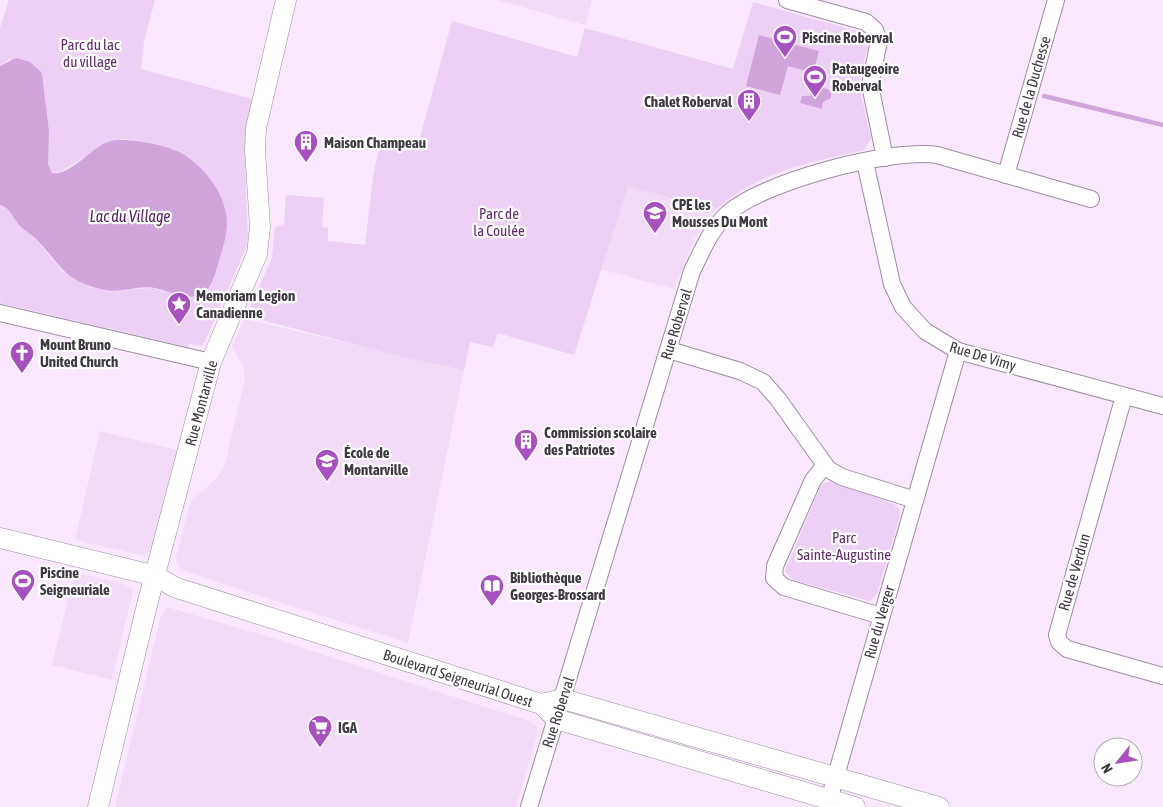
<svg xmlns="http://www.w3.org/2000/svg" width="1163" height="807" viewBox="0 0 1163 807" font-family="'Asap Condensed',sans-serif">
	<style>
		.built { fill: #f1dbf7 }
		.green { fill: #ecd1f4 }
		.water { fill: #cfa5db }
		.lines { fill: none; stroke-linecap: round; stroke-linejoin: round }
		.stream { stroke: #cfa5db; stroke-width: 4.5 }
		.minor-casing { stroke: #9d8ea2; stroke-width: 18 }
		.tertiary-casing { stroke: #9d8ea2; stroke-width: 21 }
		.minor { stroke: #fff; stroke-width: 16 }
		.tertiary { stroke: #fff; stroke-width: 20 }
		.labels { text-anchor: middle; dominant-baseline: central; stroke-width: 4.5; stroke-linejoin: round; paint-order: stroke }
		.poi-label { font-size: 15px; font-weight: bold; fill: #3f3941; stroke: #fff; text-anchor: start }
		.park-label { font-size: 15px; fill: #5f2c6c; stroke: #fff }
		.street-label { font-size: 15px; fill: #3f3941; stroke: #fff }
		.water-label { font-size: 16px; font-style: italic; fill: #562464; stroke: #fff }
	</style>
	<rect width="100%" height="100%" fill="#f8e7fd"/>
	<g class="built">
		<path d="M498,0H592L585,25Z"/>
		<path d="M628,185L715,210L695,238L674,289L600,269Z"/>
		<path d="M244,319L464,370L408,643L211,580L183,570L178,566L176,557L191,501L215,480L224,468L245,380L243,366L232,347Z"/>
		<path d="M100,431L177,450L151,550L145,556L75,540Z"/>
		<path d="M75,572L126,585L133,590L112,680L52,665Z"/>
		<path d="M167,607L272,638L532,722L537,727V735L516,807H115L161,615Z"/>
	</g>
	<g class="green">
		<path d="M9,0H155L144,41L141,69L252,99C242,145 246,190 248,237L246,248L205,341L200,346L189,344L188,347L0,303V205L12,212L16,221L33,236L62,271L108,290L153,288L177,295L201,294L208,289L216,270L225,206L207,176L157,146L125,139L109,141L61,172L52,173L48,164L49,130L42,73L9,59L0,66V28Z"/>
		<path d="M753,2L860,32L868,47L860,76V90L871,139L864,150C811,162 757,172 715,210L628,186L574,355L498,333L493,347L470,342L464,370L400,356L246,316L272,258L275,227L284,224L286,195L324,198L322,227L328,228V241L365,245L373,177L381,139L417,149L452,21L577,57L585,28L733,69Z"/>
		<path d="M830,481L894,504L899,509L900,516L877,594L870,601L793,580L785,571L821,485Z"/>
	</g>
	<g class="water">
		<path d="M759,35L819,51L813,73L788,66L780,95L746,86Z"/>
		<path d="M16,58L30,62L42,73L49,131L48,164L52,173C69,177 93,146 110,141C126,137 167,145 181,153C204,166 227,195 227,223C227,237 222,250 218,264C215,273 212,288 203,293C188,302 169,291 155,288C139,285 121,293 106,290C62,281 63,266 35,238C30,233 25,231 20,226C13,218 11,208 0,205V66Z"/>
		<path d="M811,86L828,89L831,93V98L823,102L822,109L800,103L802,96H811L809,89Z"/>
	</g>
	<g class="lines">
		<path class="stream" d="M1044,96L1163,125"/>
		<defs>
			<g id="minor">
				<path d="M787,0L866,22L875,30L879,41L870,85L885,158"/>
				<path d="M865,162L892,284L903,307L925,331L958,351L1163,406"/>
				<path d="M1006,175L1056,0"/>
				<path d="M0,313L211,362"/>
				<path d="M669,350L740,371L763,382L778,399L828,469L842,477L915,500"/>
				<path d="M1124,396L1057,635L1059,642L1067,649L1163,676"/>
				<path d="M825,465L813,480L775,566L774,578L784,587L881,616"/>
				<path d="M529,807L692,271C702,251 710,231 726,215C760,182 890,148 937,155L1091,199"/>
				<path d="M827,807L958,351"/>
			</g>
			<g id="tertiary">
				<path d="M0,538L156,576L174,587L541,704L563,699L939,807"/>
				<path d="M542,704L556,719L855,807"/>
				<path d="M98,807L147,605L211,362L257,254L260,227L255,150L256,128L286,0"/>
			</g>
		</defs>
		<use href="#minor" class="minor-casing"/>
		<use href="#tertiary" class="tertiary-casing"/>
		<use href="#minor" class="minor"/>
		<use href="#tertiary" class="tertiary"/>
	</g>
	<defs>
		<symbol id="stadium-pin" viewBox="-11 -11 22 30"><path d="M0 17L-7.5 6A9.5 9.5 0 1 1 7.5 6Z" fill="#a751be" stroke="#fff"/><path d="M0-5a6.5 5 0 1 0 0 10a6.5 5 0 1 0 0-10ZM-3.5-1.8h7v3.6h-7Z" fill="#fff"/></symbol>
		<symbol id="building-pin" viewBox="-11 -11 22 30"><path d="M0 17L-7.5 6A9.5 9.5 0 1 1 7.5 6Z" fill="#a751be" stroke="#fff"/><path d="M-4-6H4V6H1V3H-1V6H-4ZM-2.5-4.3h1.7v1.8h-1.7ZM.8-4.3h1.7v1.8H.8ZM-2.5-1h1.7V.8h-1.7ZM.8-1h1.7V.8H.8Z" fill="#fff"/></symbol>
		<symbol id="school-pin" viewBox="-11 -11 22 30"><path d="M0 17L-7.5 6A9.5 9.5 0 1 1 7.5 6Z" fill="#a751be" stroke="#fff"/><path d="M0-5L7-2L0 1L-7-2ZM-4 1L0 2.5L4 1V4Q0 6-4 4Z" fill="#fff"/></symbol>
		<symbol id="sight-pin" viewBox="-11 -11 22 30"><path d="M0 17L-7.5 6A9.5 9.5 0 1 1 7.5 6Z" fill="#a751be" stroke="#fff"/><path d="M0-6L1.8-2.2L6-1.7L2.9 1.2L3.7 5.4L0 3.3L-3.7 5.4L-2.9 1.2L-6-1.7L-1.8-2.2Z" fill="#fff"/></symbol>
		<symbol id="church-pin" viewBox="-11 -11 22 30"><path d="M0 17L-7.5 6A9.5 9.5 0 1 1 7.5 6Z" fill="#a751be" stroke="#fff"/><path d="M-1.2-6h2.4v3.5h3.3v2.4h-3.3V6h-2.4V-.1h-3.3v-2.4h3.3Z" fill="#fff"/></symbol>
		<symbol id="library-pin" viewBox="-11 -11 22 30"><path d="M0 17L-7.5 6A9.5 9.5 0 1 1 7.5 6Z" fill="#a751be" stroke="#fff"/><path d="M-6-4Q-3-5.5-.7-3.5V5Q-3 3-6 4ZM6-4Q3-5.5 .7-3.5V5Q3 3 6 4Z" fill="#fff"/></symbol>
		<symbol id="supermarket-pin" viewBox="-11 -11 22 30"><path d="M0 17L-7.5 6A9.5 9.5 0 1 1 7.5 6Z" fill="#a751be" stroke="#fff"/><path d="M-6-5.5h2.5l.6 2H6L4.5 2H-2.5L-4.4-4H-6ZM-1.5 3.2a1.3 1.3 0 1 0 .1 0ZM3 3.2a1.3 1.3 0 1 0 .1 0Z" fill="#fff"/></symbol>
	</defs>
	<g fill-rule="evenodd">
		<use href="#stadium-pin" x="771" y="23" width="28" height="38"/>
		<use href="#stadium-pin" x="801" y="63" width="28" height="38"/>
		<use href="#building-pin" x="735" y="87" width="28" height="38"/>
		<use href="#building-pin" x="292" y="128" width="28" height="38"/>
		<use href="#school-pin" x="641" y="199" width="28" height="38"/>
		<use href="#sight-pin" x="165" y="290" width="28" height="38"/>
		<use href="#church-pin" x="8" y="339" width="28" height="38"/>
		<use href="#building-pin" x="512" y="427" width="28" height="38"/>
		<use href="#school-pin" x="313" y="447" width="28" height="38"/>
		<use href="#stadium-pin" x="9" y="567" width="28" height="38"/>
		<use href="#library-pin" x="478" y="572" width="28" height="38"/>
		<use href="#supermarket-pin" x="306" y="713" width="28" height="38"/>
	</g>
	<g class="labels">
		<g class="poi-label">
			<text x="802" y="37">Piscine Roberval</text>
			<text x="832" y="68">Pataugeoire<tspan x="832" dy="17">Roberval</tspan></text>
			<text x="732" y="101" text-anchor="end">Chalet Roberval</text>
			<text x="324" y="142">Maison Champeau</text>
			<text x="672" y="204">CPE les<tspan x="672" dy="17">Mousses Du Mont</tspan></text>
			<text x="196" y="295">Memoriam Legion<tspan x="196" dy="17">Canadienne</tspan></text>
			<text x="40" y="344">Mount Bruno<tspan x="40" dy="17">United Church</tspan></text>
			<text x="544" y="432">Commission scolaire<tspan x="544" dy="17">des Patriotes</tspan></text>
			<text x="344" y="452">École de<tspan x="344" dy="17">Montarville</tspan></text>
			<text x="40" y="572">Piscine<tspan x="40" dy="17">Seigneuriale</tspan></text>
			<text x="510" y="577">Bibliothèque<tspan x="510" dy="17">Georges-Brossard</tspan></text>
			<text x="338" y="727">IGA</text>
		</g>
		<g class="park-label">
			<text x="90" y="44">Parc du lac<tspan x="90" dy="17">du village</tspan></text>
			<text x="499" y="213">Parc de<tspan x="499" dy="17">la Coulée</tspan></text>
			<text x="844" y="537">Parc<tspan x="844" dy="17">Sainte-Augustine</tspan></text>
		</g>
		<g class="street-label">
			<text transform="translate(1031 87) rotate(-74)">Rue de la Duchesse</text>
			<text transform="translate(676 324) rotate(-73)">Rue Roberval</text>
			<text transform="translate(983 356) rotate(17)">Rue De Vimy</text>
			<text transform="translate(201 403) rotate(-75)">Rue Montarville</text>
			<text transform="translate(1074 572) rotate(-74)">Rue de Verdun</text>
			<text transform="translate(879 622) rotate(-74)">Rue du Verger</text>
			<text transform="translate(458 678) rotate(18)">Boulevard Seigneurial Ouest</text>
			<text transform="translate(558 712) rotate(-72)">Rue Roberval</text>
		</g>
		<g class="water-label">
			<text x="130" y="216">Lac du Village</text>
		</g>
	</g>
	<g transform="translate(1118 762) rotate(240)"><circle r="24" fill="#ffffff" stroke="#b2b0b3"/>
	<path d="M0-4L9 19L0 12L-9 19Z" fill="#a751be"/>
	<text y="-8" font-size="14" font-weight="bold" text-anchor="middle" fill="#3f3941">N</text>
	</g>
</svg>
